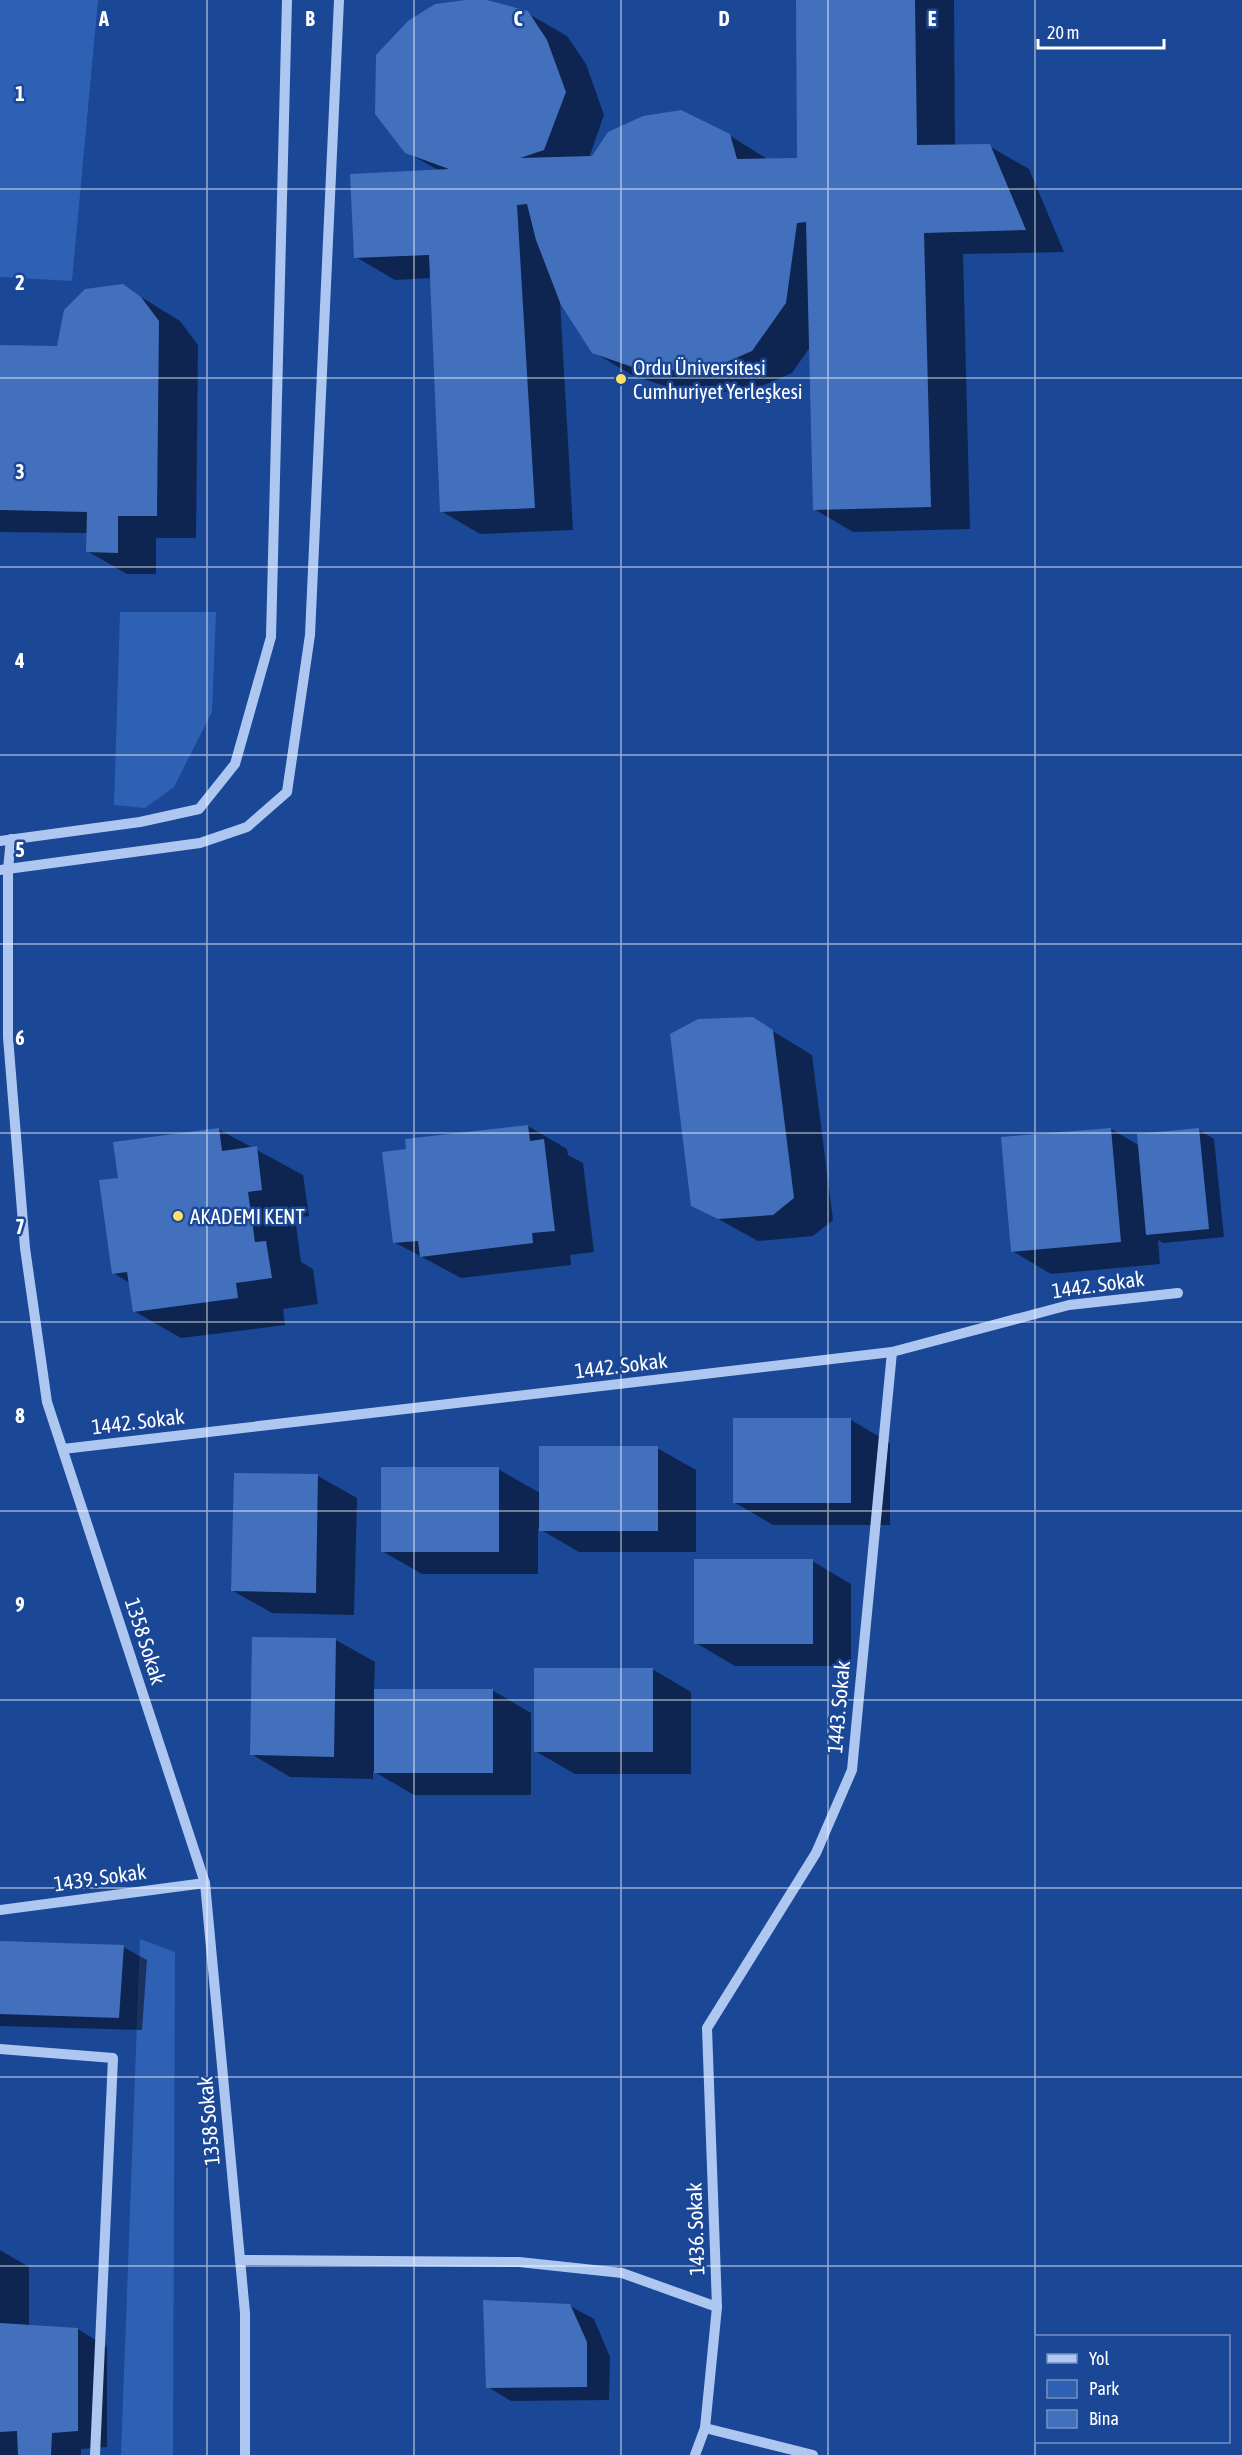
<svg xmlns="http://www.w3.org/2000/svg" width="1242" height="2455" viewBox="0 0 1242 2455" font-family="'Asap Condensed',sans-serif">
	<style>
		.green { fill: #2e60b4 }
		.shadow { fill: #0007 }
		.building { fill: #4370bd }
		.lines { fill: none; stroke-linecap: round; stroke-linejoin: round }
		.minor { stroke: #aec7f0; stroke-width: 10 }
		.grid { fill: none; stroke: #fff; stroke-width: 1.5; stroke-opacity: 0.55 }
		.poi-dot { fill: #ffdf6c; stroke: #1a4796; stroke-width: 2 }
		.labels { text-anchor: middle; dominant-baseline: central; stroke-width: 5; stroke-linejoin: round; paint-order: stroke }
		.poi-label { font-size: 21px; fill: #fff; stroke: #1a4796; text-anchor: start }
		.street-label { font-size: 21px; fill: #fff; stroke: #1a4796 }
		.grid-label { font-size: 20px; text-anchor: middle; font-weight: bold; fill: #fff; stroke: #1a4796; stroke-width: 5; stroke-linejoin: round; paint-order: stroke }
	</style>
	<rect width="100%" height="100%" fill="#1a4796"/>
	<g class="green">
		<path d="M0,0H98L72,281L0,277Z"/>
		<path d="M120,612H216L212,712L174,787L145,808L114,805Z"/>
		<path d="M140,1939L175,1952L173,2455H121Z"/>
	</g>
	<g class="shadow">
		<path d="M476,0L527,13L567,36L586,64L604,115L589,158L729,135L769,160H799L797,0H954L955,146H989L1029,169L1064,252L963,254L970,529L853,532L814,509L810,347L792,373L748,392H682L632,375L593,352L560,300L573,530L480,534L441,511L432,278L395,280L356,257L440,171L406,152Z"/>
		<path d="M123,286L180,321L198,345L196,538H156V574H127L87,551L88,533L0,532V346L58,347Z"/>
		<path d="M753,1019L812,1055L833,1220L813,1236L758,1241L693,1205Z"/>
		<path d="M528,1126L567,1149L568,1155L583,1163L594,1252L570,1255L571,1265L461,1278L394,1242L408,1150Z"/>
		<path d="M218,1129L303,1175L309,1216L295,1218L301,1262L313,1269L318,1304L283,1309L285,1325L181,1338L134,1311L130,1283L113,1273L119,1179Z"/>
		<path d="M1111,1129L1140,1146L1199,1130L1214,1139L1224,1237L1163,1243L1158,1240L1160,1264L1051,1274L1012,1251Z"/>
		<path d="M851,1420L890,1443V1525H773L734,1502Z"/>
		<path d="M657,1448L696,1470V1552H579L538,1528V1574H422L382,1551L498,1469L540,1493Z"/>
		<path d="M318,1476L357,1498L354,1615L272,1613L233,1591Z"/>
		<path d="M812,1561L851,1584V1666H735L696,1643Z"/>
		<path d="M336,1640L375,1662L374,1690H492L531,1713V1795H414L373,1771V1779L290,1777L251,1754Z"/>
		<path d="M652,1669L691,1692V1774H575L535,1751Z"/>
		<path d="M0,1943L123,1947L147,1960L142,2030L0,2026Z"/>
		<path d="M0,2250L29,2267V2326L78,2329L107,2347V2447L81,2449V2455H0Z"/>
		<path d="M570,2306L594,2319L610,2357L609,2400L511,2401L488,2387Z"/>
	</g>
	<g class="building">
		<path d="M466,0H487L528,11L547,40L566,92L544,150L520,158L592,156L608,132L643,116L681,110L730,134L737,159L797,158L796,0H915L917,145L990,144L1026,230L924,233L931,507L813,510L806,222L797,223L786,303L752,351L708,370H641L592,353L561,305L536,240L527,204L517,205L535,508L440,512L429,255L354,258L350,174L449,169L405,153L375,114L376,55L408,21L435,4Z"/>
		<path d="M123,284L141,297L159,321L157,516H118V553L86,552L87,512L0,510V345L57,346L64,310L85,289Z"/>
		<path d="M753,1017L773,1030L794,1198L773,1215L718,1219L691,1206L670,1034L698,1019Z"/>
		<path d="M528,1125L530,1141L544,1139L555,1231L532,1233L533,1243L420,1257L418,1241L393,1243L382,1152L406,1149L405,1139Z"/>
		<path d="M219,1128L222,1151L257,1146L262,1190L248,1192L255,1242L266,1241L272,1278L236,1283L238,1298L133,1312L127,1272L112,1274L99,1180L118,1178L113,1142Z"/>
		<path d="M1111,1128L1121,1242L1011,1252L1001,1137Z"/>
		<path d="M1199,1128L1209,1229L1146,1235L1137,1134Z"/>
		<rect x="733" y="1418" width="118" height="85"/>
		<rect x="539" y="1446" width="119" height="85"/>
		<rect x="381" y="1467" width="118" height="85"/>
		<path d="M234,1473L318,1474L316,1593L231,1591Z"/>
		<rect x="694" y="1559" width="119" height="85"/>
		<path d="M252,1637L336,1638L334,1757L250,1755Z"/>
		<rect x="534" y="1668" width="119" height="84"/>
		<rect x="374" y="1689" width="119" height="84"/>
		<path d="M0,1941L124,1945L119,2018L0,2014Z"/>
		<path d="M483,2300L570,2304L587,2342V2387L486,2388Z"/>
		<path d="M0,2323L78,2328V2431L52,2433L51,2455H18L17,2431L0,2432Z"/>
	</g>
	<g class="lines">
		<g class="minor">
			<path d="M11,839L8,869V1037L25,1248L47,1402L205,1883L245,2313V2455"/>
			<path d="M0,841L140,822L199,809L235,764L271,637L287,0"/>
			<path d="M0,870L200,843L247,827L287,792L310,635L339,0"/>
			<path d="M63,1449L892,1352L1069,1305L1178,1293"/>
			<path d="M0,1910L205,1883"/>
			<path d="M0,2049L113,2058L95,2455"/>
			<path d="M240,2260L519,2262L622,2273L717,2307"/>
			<path d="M705,2428L813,2455"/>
			<path d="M695,2455L705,2428L717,2307L707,2028L816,1853L852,1770L892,1352"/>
		</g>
	</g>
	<path class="grid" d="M207,0V2455M414,0V2455M621,0V2455M828,0V2455M1035,0V2455M0,189H1242M0,378H1242M0,567H1242M0,755H1242M0,944H1242M0,1133H1242M0,1322H1242M0,1511H1242M0,1700H1242M0,1888H1242M0,2077H1242M0,2266H1242"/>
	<g class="poi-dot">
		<circle cx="621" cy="379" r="6"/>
		<circle cx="178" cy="1216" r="6"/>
	</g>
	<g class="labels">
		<g class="poi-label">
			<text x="633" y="367">Ordu Üniversitesi<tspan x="633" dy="24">Cumhuriyet Yerleşkesi</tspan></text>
			<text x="190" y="1216">AKADEMI KENT</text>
		</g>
		<g class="street-label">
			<text transform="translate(1098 1284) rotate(-8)">1442. Sokak</text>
			<text transform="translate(621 1365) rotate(-7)">1442. Sokak</text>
			<text transform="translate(138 1421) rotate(-7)">1442. Sokak</text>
			<text transform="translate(146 1641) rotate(72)">1358 Sokak</text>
			<text transform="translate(838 1707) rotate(-85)">1443. Sokak</text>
			<text transform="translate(100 1877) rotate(-8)">1439. Sokak</text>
			<text transform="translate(208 2121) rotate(-95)">1358 Sokak</text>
			<text transform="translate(695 2229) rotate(-92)">1436. Sokak</text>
		</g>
	</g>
	<g class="grid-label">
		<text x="104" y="26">A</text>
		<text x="310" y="26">B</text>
		<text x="518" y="26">C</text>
		<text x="724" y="26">D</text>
		<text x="932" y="26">E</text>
		<text x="20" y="101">1</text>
		<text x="20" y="290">2</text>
		<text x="20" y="479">3</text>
		<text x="20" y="668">4</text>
		<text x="20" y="857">5</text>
		<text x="20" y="1045">6</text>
		<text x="20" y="1234">7</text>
		<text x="20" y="1423">8</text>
		<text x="20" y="1612">9</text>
	</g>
	<rect x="1035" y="2335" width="195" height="108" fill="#1a4796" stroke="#7691c0" stroke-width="1.5"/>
	<rect x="1047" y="2354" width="30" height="9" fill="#aec7f0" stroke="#7691c0" stroke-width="1.5"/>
	<text x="1089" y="2365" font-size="18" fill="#ffffff">Yol</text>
	<rect x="1047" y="2380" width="30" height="18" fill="#2e60b4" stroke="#7691c0" stroke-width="1.5"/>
	<text x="1089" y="2395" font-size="18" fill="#ffffff">Park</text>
	<rect x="1047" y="2410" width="30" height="18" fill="#4370bd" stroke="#7691c0" stroke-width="1.5"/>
	<text x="1089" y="2425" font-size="18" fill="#ffffff">Bina</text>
	<path d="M1038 39v9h126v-9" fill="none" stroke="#ffffff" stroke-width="3"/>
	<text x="1047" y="39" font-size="18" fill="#ffffff" stroke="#1a4796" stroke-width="4.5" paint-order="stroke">20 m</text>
</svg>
